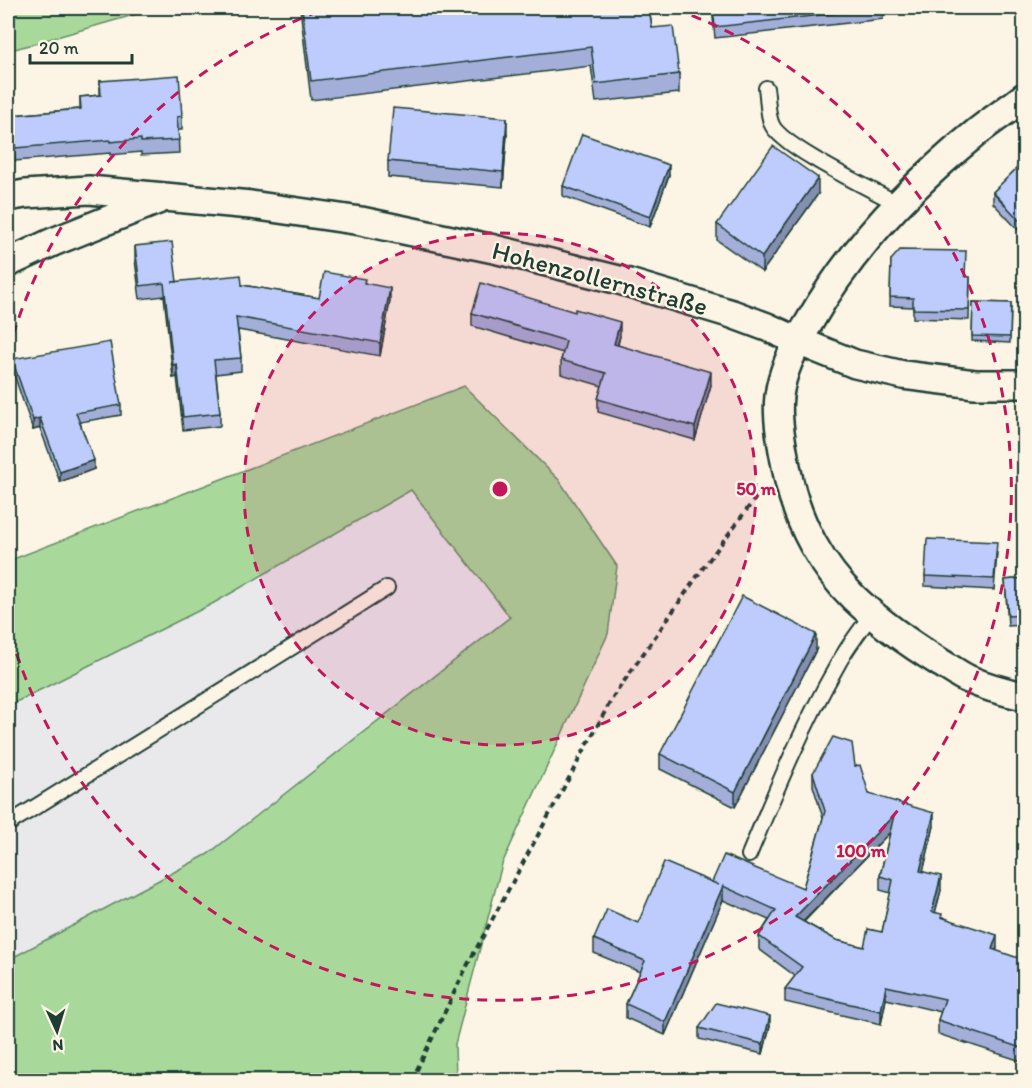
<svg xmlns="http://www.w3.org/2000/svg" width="1032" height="1088" viewBox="0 0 1032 1088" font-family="Itim,sans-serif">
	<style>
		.built { fill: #e9e9ec }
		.green { fill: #a9d99a; stroke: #648b67; stroke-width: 1.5 }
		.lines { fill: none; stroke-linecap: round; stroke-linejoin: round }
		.service-casing { stroke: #1f3d34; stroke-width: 18 }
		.minor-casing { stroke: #1f3d34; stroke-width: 32 }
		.path { stroke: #1f3d34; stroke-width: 4; stroke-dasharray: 6 4.5; stroke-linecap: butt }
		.service { stroke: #fcf5e5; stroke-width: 14 }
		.minor { stroke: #fcf5e5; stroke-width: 27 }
		.wall { fill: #a3afd9; stroke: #1f3d34; stroke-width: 1.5; fill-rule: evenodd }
		.shaded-wall { fill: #848fb0; stroke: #1f3d34; stroke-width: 1.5 }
		.building { fill: #bdccfc; stroke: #1f3d34; stroke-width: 1.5; fill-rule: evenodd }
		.ring { fill: none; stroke: #c2185b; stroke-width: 3; stroke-dasharray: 10 8 }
		.labels { text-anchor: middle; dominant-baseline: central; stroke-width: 4.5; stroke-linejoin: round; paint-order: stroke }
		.street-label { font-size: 26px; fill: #1f3d34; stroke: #fcf5e5 }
		.centre { fill: #c2185b; stroke: #fcf5e5; stroke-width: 3 }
		.ring-label { font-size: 18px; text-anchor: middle; font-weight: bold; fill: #c2185b; stroke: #fcf5e5; stroke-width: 4.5; stroke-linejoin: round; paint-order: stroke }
	</style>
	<rect width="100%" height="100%" fill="#fcf5e5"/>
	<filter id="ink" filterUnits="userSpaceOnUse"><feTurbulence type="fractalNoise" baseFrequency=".0167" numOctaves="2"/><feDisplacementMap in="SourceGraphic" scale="12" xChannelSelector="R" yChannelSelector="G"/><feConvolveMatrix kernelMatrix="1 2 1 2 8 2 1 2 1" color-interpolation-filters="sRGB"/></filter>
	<g filter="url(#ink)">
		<path class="built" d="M411,490L510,617L208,854L8,960V706L212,604Z"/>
		<g class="green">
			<path d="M8,8H158L8,51Z"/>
			<path d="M464,386L559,480L617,566L608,634L502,864L455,1044L456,1080H8V960L208,854L510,617L411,490L212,604L8,706V561Z"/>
		</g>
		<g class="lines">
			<defs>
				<g id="service">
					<path d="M766,88C768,99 767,114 772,125C782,147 873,190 898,204"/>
					<path d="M8,824L387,588"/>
					<path d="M749,855C776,790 803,725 838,664C847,647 860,631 871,615"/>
				</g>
				<g id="minor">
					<path d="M1024,97C1009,109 992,120 977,132C913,184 851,249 810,321C796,343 782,370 779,396C776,421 784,456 789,481C799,525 822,567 854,598C881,624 910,644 941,663C950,668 959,675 968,679C986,687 1005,692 1024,696"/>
					<path d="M8,197L25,194L89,190L251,205L361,221L494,249L619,280L732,314L767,327L798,341L855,364L903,375L975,384H1024"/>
					<path d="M8,263L53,242L163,198"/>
				</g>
			</defs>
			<use href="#service" class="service-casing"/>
			<use href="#minor" class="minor-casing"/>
			<path class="path" d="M412,1080L467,966L613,697L703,568L760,492"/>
			<use href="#service" class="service"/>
			<use href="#minor" class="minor"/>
		</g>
		<g class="wall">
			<path d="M300,8H649L652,28L679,74V93L596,102L591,66L311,100Z"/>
			<path d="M712,8H883V19L715,38Z"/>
			<path d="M100,81L182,116V130H178L179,153L141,155V152L110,155V153L15,161L13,128V115L80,109V97L100,95Z"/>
			<path d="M507,134L503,187L388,177V161Z"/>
			<path d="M1024,161V236L993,203V192Z"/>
			<path d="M669,175L650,227L563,196V186Z"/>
			<path d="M818,194L762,272L717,240V224Z"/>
			<path d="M135,246L177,282L242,285L319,298L365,283L390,301L380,356L238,330L241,358V371L216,374L220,413V426L183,430L177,377L173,378L164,296L140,299L135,260Z"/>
			<path d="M891,260L965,276L970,277L969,320L913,318V307L890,306Z"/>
			<path d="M973,302L1011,303L1010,343L972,341Z"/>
			<path d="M472,313L620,336L618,345L711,385L695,440L598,412V399L602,386L561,374V360L563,353L472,326Z"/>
			<path d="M12,359L121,405V415L80,422L94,469L60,482L40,428L33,430L12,369Z"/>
			<path d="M997,553L994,590L925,586V576Z"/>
			<path d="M1024,578V625L1008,626L1005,580Z"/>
			<path d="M816,650L735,807L660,769V754Z"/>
			<path d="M855,766L869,794L934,826L923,872L941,890L935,912L997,948L996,951L1024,960V1062L938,1034V1020L941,1012L886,999L881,1024L785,1002V989L795,976L759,949V936L769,920L723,900L665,1035L626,1018V1004L640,972L594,953V939L638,923L712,882L803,888L823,818L813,786V773ZM890,832L880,876V890L891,893L882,932L864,947L836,940L804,922Z"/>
			<path d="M770,1026L763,1054L699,1039V1028Z"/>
		</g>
		<g class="shaded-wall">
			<path d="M507,118V134L503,187V172Z"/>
			<path d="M669,165V175L650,227V217Z"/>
			<path d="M818,178V194L762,272V257Z"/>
			<path d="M390,288V301L380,356V343Z"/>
			<path d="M620,322V336L614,357V344Z"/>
			<path d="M177,364V377L173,378V365Z"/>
			<path d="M711,372V385L695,440V427Z"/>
			<path d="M40,418V428L33,430V420Z"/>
			<path d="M94,460V469L60,482V472Z"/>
			<path d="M816,634V650L735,807V792Z"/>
			<path d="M934,813V826L920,884V871Z"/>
			<path d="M894,815V828L795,930V917Z"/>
			<path d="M941,876V890L932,925V912Z"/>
			<path d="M723,886V900L665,1035V1022Z"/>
			<path d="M997,935V948L992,962V949Z"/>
			<path d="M886,986V999L881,1024V1011Z"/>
			<path d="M770,1016V1026L763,1054V1044Z"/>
		</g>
		<g class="building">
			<path d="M302,8H649L652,28L673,26L679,74L596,84L591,47L311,81Z"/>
			<path d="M713,8H883L715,27Z"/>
			<path d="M179,75L182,116L177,117L179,140L141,142V139L110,142V140L15,148L13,115L81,109L80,97L101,95L100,81Z"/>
			<path d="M393,108L507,118L503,172L388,161Z"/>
			<path d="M582,134L669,165L650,217L563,186Z"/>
			<path d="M773,146L818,178L762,257L717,224Z"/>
			<path d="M1024,161V225L993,192Z"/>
			<path d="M172,242L177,282H172L241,275L242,285L319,298L324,272L365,279L364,283L390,288L380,343L236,317L241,358L214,360L220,413L183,417L177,364L173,365L164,283L140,286L135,246Z"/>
			<path d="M900,250L966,251L965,276L970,277L969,310L913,309V298L890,297L891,260Z"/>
			<path d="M481,283L575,312V309L620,322L614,344L711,372L695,427L598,399L606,373L561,360L566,341L472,313Z"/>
			<path d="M973,302L1011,303L1010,337L972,336Z"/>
			<path d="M110,342L121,405L76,413L94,460L60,472L40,418L33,420L12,359Z"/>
			<path d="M927,539L997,542L994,579L925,576Z"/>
			<path d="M1024,578V615L1008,616L1005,580Z"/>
			<path d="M742,596L816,634L735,792L660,754Z"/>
			<path d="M833,737L852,743L855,766L860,765L869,794L934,813L920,871L941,876L932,912L942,914L941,917L997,935L992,949L1024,960V1049L938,1020L945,999L886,986L881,1011L785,989L802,967L759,936L776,910L723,886L665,1022L626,1004L645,961L594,939L607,909L638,923L664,862L719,885L712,882L724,855L803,888L825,811L813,773ZM894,815L880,876L893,880L882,932L868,929L864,947L836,940L795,917Z"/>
			<path d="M716,1003L770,1016L763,1044L699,1028Z"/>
		</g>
	</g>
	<circle cx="500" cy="489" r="256" fill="#c2185b" fill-opacity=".12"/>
	<g class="ring">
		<circle cx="500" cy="489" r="256"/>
		<path d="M8 352A511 511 0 0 1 325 9M675 9A511 511 0 1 1 8 626"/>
	</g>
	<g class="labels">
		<g class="street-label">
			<text transform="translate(600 278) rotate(15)">Hohenzollernstraße</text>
		</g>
	</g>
	<circle cx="500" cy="489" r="9" class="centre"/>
	<g class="ring-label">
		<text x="756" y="495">50 m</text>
		<text x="861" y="857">100 m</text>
	</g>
	<rect width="1032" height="1088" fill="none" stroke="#fcf5e5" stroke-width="30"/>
	<rect x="15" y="15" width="1002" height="1058" fill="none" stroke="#1f3d34" stroke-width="2" filter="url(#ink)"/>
	<g transform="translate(57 1031) rotate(176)" stroke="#fcf5e5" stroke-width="4.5" paint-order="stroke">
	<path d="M0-4.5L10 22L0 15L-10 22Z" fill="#1f3d34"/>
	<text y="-9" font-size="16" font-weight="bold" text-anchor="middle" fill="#1f3d34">N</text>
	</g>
	<path d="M30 54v9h102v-9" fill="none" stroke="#1f3d34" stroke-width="3"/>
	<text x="39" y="54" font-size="18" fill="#1f3d34" stroke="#fcf5e5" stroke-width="4.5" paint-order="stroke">20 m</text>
</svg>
